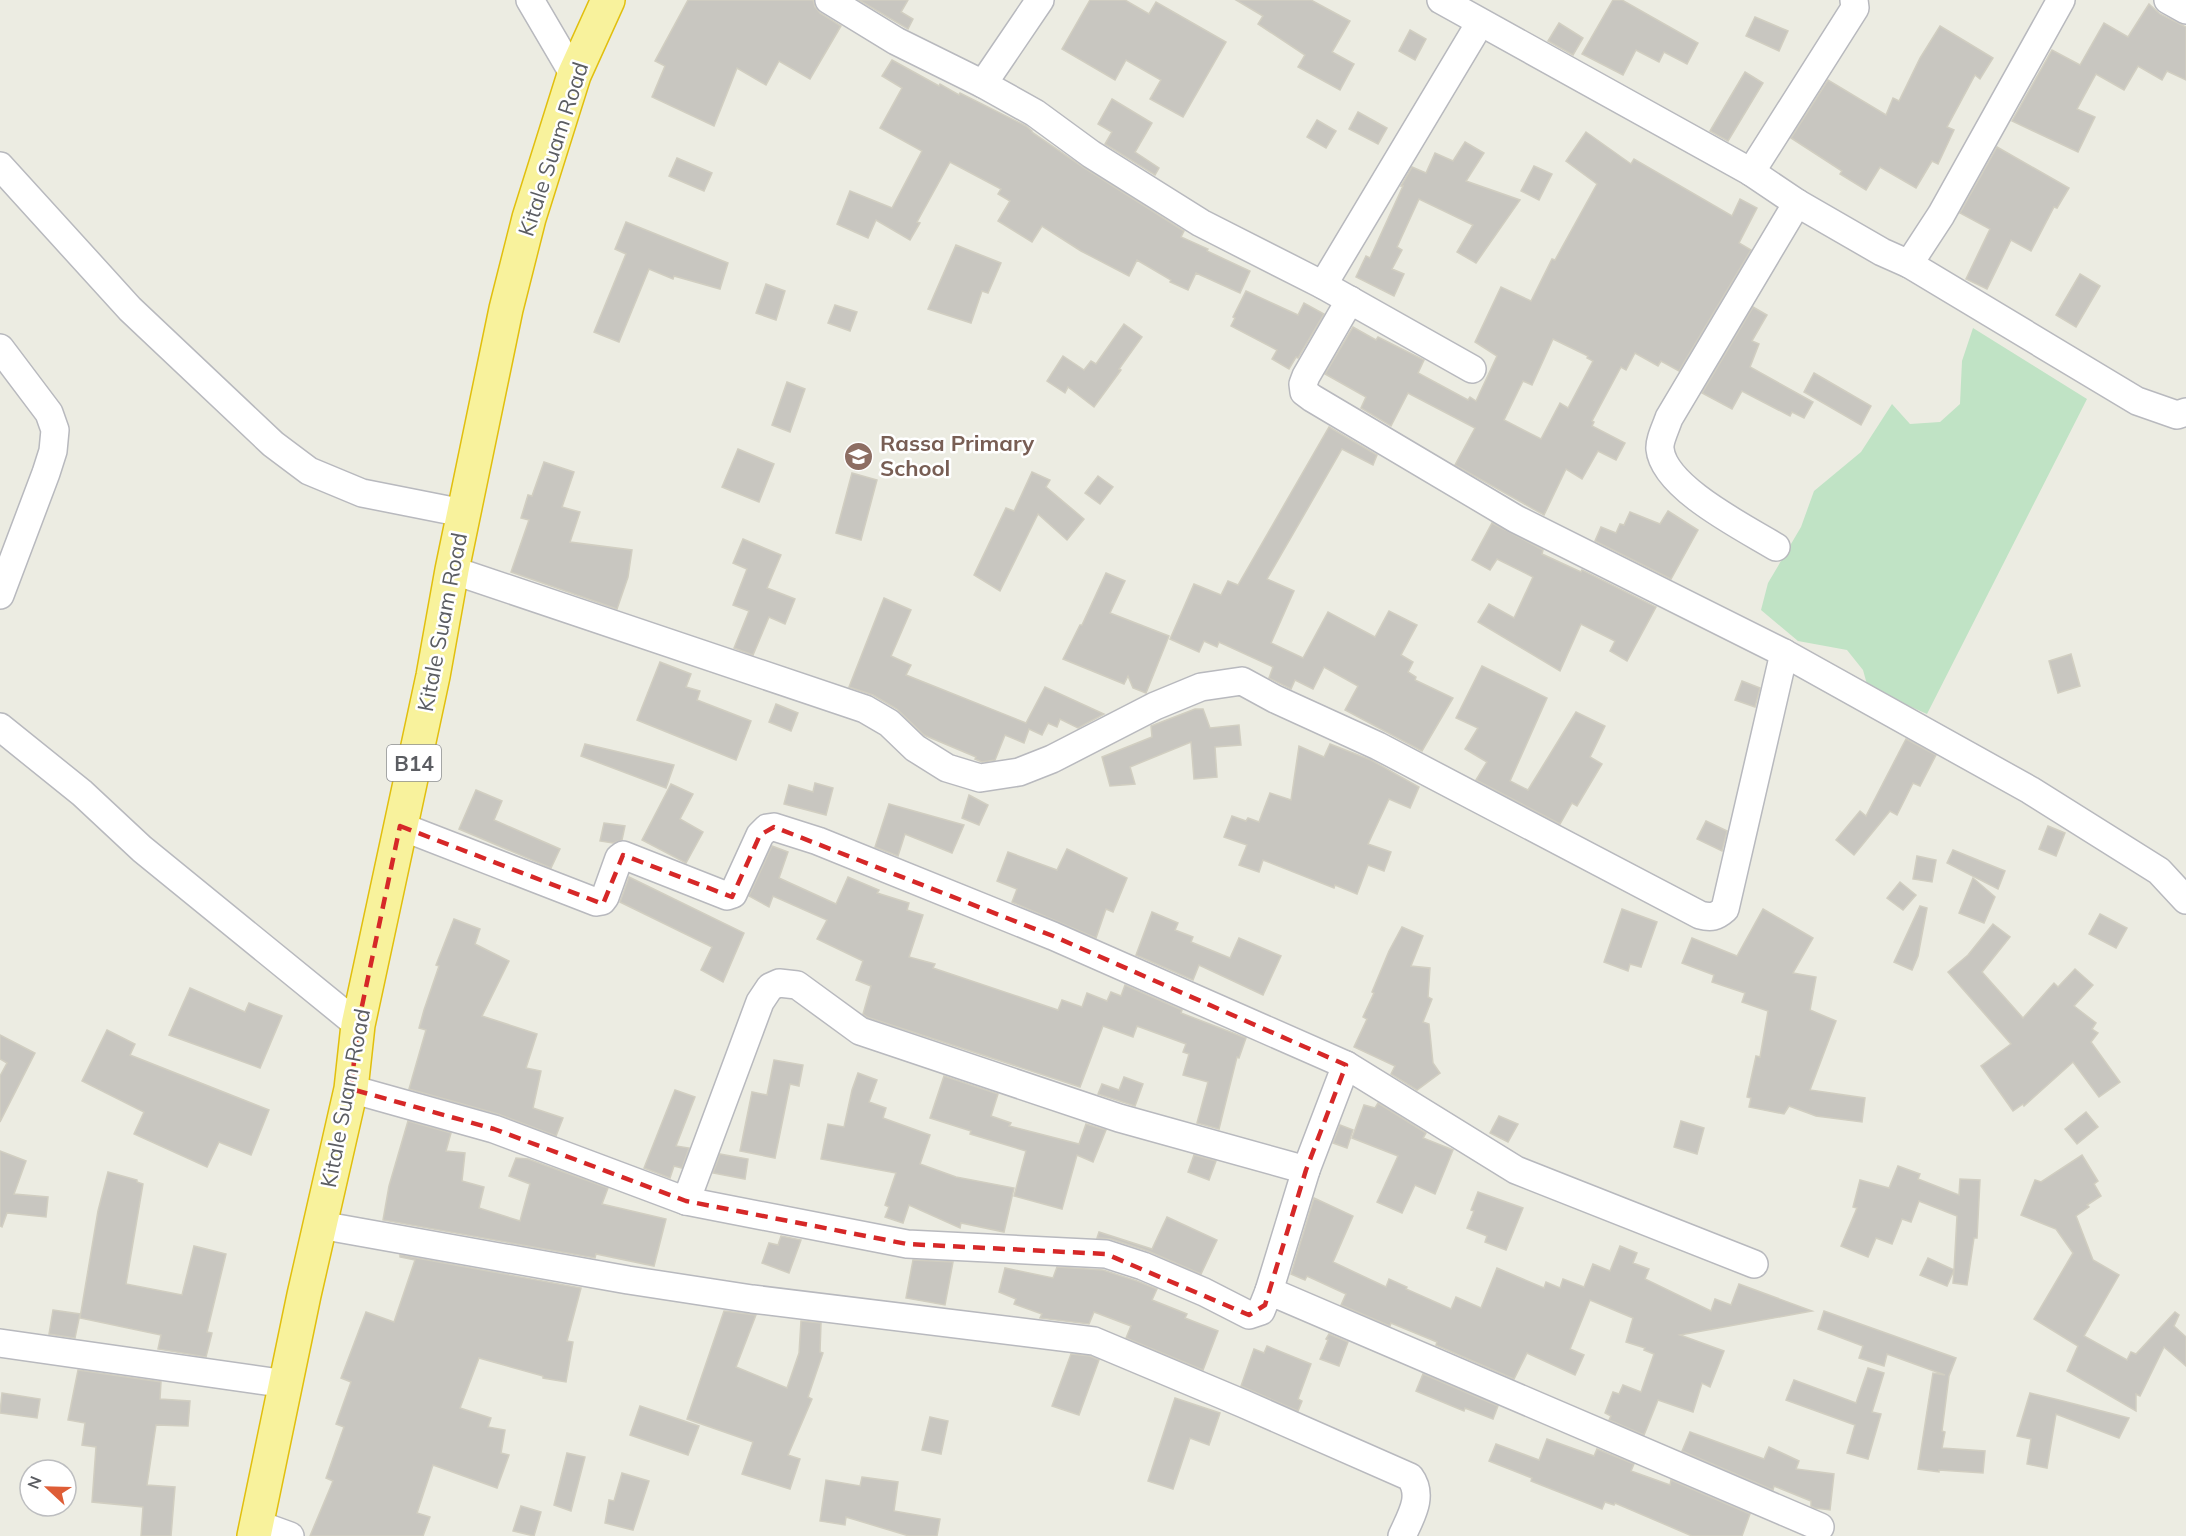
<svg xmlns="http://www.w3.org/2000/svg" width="2186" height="1536" viewBox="0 0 2186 1536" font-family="Mulish,sans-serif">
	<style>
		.green { fill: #c0e3c5 }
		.building { fill: #c8c6c0; stroke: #d1cec1; stroke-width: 1.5; fill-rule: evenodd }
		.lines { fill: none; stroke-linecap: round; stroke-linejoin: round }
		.minor-casing { stroke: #b8b9be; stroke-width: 30 }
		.trunk-casing { stroke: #e1bf0e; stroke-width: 36 }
		.minor { stroke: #fff; stroke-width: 27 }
		.trunk { stroke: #f8f29c; stroke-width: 33 }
		.marked { fill: none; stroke: #d62828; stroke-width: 4.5; stroke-dasharray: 12 8; stroke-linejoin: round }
		.labels { text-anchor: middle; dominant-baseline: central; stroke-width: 5; stroke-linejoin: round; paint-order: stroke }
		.shield { fill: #fff; stroke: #8c8e91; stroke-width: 1.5 }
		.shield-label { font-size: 21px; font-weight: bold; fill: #5b5d62 }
		.street-label { font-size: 22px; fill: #5b5d62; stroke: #fff }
		.education-label { font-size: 22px; font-weight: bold; fill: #785e54; stroke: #fff; text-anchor: start }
	</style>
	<rect width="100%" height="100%" fill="#ecece2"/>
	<path class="green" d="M1973,328L2087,399L1927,714L1868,688L1863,670L1847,650L1798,641L1761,610L1768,583L1801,527L1814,491L1861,452L1892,404L1910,424L1940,422L1960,404L1962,361Z"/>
	<g class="building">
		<path d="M688,0H813L815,7L820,13L841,26L810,79L779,61L766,85L737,68L714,126L652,97L665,66L655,61Z"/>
		<path d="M859,0H908L901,12L913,19L908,29Z"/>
		<path d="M1090,0H1125L1149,14L1156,2L1226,42L1183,117L1150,99L1161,80L1126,60L1115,80L1062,49Z"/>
		<path d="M1236,0H1311L1350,21L1332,52L1354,64L1340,90L1298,67L1305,55L1258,24L1263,16Z"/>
		<path d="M1613,0H1622L1698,43L1687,64L1664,52L1659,62L1636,50L1623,75L1582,54Z"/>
		<path d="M2149,4L2160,14L2186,27V80L2167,71L2162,80L2138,66L2124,90L2096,74L2077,109L2095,117L2078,152L2012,121L2052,50L2080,65L2104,23L2128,37Z"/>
		<path d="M1755,17L1788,31L1779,51L1746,36Z"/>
		<path d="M1559,23L1583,38L1573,55L1548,41Z"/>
		<path d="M1940,26L1993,58L1980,79L1975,75L1947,127L1954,130L1938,164L1932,161L1916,188L1880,167L1866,190L1840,174L1842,171L1791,138L1828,80L1886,115L1893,98L1899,101L1920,58Z"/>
		<path d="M1410,30L1426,39L1415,60L1399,51Z"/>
		<path d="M892,60L939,86L940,84L959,95L960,93L1026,126L1032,131V132L1083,167L1184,231L1181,237L1208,249L1207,251L1250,271L1240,293L1196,273L1188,290L1170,282L1171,280L1137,260L1129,276L1081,251L1042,226L1032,242L998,221L1010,201L998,194L1001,189L950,162L917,222L920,223L910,240L876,220L868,238L837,224L850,191L892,208L922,151L880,128L902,88L882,76Z"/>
		<path d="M1745,72L1763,83L1728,141L1710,131Z"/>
		<path d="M1112,99L1152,123L1135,152L1159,168L1155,175L1105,144L1112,132L1098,124Z"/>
		<path d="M1358,112L1387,128L1378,144L1349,129Z"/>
		<path d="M1317,120L1336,131L1326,148L1307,137Z"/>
		<path d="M1586,132L1631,164L1634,159L1732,216L1740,199L1757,208L1739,243L1751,250L1679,371L1661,361L1658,366L1635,353L1626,370L1621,367L1592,421L1594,422L1592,426L1625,443L1616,460L1598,451L1582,479L1566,469L1544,515L1455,465L1475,428L1408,393L1391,426L1361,408L1366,397L1325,374L1353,327L1376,340L1378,337L1424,360L1418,373L1468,400L1470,397L1476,401L1497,356L1475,342L1501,287L1531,301L1552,259L1555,260L1597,184L1566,161ZM1553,339L1588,356L1587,358L1593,361L1568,408L1560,403L1541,439L1504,420L1523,381L1532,385Z"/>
		<path d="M1465,142L1484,153L1466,181L1520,200L1476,263L1457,252L1473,225L1419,199L1397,247L1402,250L1392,269L1404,274L1394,296L1356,277L1366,256L1370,258L1403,186H1401L1412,167L1426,173L1435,153L1453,161Z"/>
		<path d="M1997,147L2069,188L2057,208L2054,207L2031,251L2011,240L1987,289L1966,279L1990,229L1960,213Z"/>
		<path d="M677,158L712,173L704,191L669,176Z"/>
		<path d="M1534,166L1552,174L1539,200L1521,191Z"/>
		<path d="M626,222L728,263L720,289L674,276L673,279L649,269L619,342L594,332L626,254L615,249Z"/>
		<path d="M956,245L1001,263L988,293L982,291L971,323L928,309Z"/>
		<path d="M2080,274L2100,286L2076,327L2056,315Z"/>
		<path d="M766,284L785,291L776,320L756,313Z"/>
		<path d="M1246,291L1298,315L1304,303L1324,314L1298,358L1296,357L1289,369L1272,359L1277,350L1231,326L1235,318L1233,317Z"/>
		<path d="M835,305L857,312L850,331L828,323Z"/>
		<path d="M1753,307L1767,315L1752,341L1759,344L1750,367L1813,402L1804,418L1792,412L1790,416L1742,391L1732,409L1702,393Z"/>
		<path d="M1124,324L1142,337L1119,369L1121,370L1094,407L1068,387L1065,393L1047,381L1063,356L1084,370L1091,361L1096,364Z"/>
		<path d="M1814,373L1871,406L1861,425L1804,392Z"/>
		<path d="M787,382L805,389L790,432L772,425Z"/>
		<path d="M1329,427L1377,455L1373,465L1342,449L1267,579L1294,591L1271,643L1303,658L1328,612L1375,637L1389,611L1417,625L1401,655L1413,662L1408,672L1416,677L1415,680L1453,698L1422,751L1345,710L1358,686L1324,667L1313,689L1295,680L1291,689L1269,678L1273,667L1219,642L1217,647L1204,641L1199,652L1170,639L1194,584L1221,595L1228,581L1238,585Z"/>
		<path d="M738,449L774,464L759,502L722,487Z"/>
		<path d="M544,462L574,472L562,507L580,512L570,542L632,550L628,577L617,609L511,572L529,520L521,518L528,495L532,496Z"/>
		<path d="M1032,472L1050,480L1046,487L1084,519L1067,540L1038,514L1000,591L974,575L1006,508L1014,511Z"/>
		<path d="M852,473L877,480L861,540L836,533Z"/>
		<path d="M1098,476L1113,487L1100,504L1085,493Z"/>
		<path d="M1668,511L1698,530L1671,579L1595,541L1601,527L1616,533L1620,524L1624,525L1630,512L1660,524Z"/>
		<path d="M1492,523L1543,550L1542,554L1581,572L1582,570L1656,607L1627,661L1610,651L1615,641L1581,624L1560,671L1478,622L1489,604L1514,618L1533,577L1497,559L1490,570L1472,560Z"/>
		<path d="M743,539L781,555L767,588L795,599L785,624L769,617L753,655L734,648L749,611L733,605L747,569L733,563Z"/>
		<path d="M1106,573L1125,581L1110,613L1169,636L1146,693L1133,688L1128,676L1124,684L1063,659L1080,625H1082Z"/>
		<path d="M884,598L911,610L891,656L911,665L906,675L1026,723L1045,687L1104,714L1078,728L1060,719L1057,727L1048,723L1042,735L1029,729L1024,743L1005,735L995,760L982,762L975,759L976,757L924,735L897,709L873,695L849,687Z"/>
		<path d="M2071,654L2080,686L2058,693L2049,661Z"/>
		<path d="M660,662L691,674L686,687L700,691L697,700L751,721L736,760L637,720Z"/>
		<path d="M1482,666L1547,698L1510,781L1528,790L1576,712L1605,726L1590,757L1602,764L1577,806L1572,803L1560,824L1476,780L1487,762L1465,749L1478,728L1456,718Z"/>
		<path d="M1742,681L1760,688L1755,707L1735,700Z"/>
		<path d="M776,704L798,713L791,731L769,722Z"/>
		<path d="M1195,709H1203L1210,728L1239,725L1241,745L1215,747L1217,777L1194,779L1191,742L1130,767L1135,784L1110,786L1102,757L1152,737L1151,726Z"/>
		<path d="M1906,739L1936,755L1920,786L1913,783L1897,815L1890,811L1854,855L1836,840L1860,811L1866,816Z"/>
		<path d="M585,744L674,765L666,788L581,756Z"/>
		<path d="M1330,744L1371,760L1419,787L1410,808L1389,799L1368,844L1391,852L1384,871L1368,865L1357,894L1335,885L1334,888L1263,860L1259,872L1239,865L1247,845L1224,837L1232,816L1246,821L1248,818L1259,822L1270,793L1291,800L1299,746L1324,757Z"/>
		<path d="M815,783L833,788L826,815L784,804L789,785L813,792Z"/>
		<path d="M671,784L693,794L680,819L703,832L686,863L642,840Z"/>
		<path d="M476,790L502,801L494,820L560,849L551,868L459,829Z"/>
		<path d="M969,795L988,805L979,825L962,818Z"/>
		<path d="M889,804L964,825L952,853L905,834L898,856L875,847Z"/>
		<path d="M1706,821L1727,831L1722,851L1697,839Z"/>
		<path d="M604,823L625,826L622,840L613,843L600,841Z"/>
		<path d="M2048,826L2065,833L2056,856L2039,849Z"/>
		<path d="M772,846L788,852L779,878L836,904L848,877L879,890L877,893L909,903L907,910L923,915L909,957L935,964L933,968L1058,1010L1062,1000L1082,1007L1087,993L1107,1001L1111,992L1121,996L1125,985L1182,1010L1181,1013L1246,1038L1239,1058L1237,1057L1219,1129L1197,1123L1208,1082L1183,1075L1189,1054L1183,1052L1186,1044L1137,1026L1133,1037L1103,1026L1080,1087L867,1017L863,1014L871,986L856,980L863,961L817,939L827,920L773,896L769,907L749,896Z"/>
		<path d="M1067,849L1127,878L1113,912L1106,909L1096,938L1012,902L1017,889L997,881L1008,852L1057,870Z"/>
		<path d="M1953,850L2005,871L1998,889L1947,863Z"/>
		<path d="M1917,856L1936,860L1932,882L1913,879Z"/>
		<path d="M629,877L744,933L723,982L701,970L712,947L620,902Z"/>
		<path d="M1973,878L1995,897L1984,923L1959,913Z"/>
		<path d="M1900,882L1916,895L1903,910L1887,898Z"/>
		<path d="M1920,906L1927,908L1918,956L1912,970L1894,962Z"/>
		<path d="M1622,909L1657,922L1641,967L1630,964L1628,971L1604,962Z"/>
		<path d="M1763,909L1813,938L1793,973L1816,977L1810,1010L1836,1021L1810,1090L1865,1098L1862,1122L1816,1116L1789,1106L1784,1114L1749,1107L1751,1098L1747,1097L1756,1056L1760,1057L1768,1011L1742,1002L1745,993L1712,982L1714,975L1682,963L1692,938L1737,956Z"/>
		<path d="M1152,912L1178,923L1175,930L1193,937L1191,942L1230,958L1239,938L1281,956L1263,995L1199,965L1193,980L1136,955Z"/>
		<path d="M2100,914L2127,928L2116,948L2089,934Z"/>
		<path d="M454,919L480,929L475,944L509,961L482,1016L537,1034L526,1068L541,1071L533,1108L563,1118L556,1136L498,1114L409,1089L426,1030L419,1028L424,1010L439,966L436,965Z"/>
		<path d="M1993,924L2010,937L1982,972L2023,1018L2054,983L2058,987L2075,969L2093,985L2074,1006L2096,1023L2092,1029L2098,1033L2091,1042L2120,1082L2099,1097L2073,1062L2024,1106L2023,1104L2013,1111L1981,1066L2011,1044L1948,972L1968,955Z"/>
		<path d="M1402,927L1423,936L1411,966L1430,968L1428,997L1432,999L1423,1022L1429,1024L1433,1063L1440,1073L1417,1090L1391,1074L1395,1066L1354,1047L1367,1019L1363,1017L1374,993L1372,992L1389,951Z"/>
		<path d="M190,988L245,1012L249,1003L282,1016L260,1068L169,1035Z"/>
		<path d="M107,1030L135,1044L130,1055L269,1110L251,1155L219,1142L207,1167L134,1134L144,1112L82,1081Z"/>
		<path d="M0,1035L35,1053L0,1122V1076L7,1063L0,1059Z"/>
		<path d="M774,1060L803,1065L799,1086L790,1084L775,1158L740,1151L752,1092L767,1095Z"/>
		<path d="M858,1073L877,1080L869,1102L886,1108L883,1118L930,1135L920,1164L956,1177L1014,1188L1004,1232L961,1223L960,1228L909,1205L903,1223L885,1217L889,1207L885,1205L896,1173L821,1159L828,1124L844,1127L852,1090Z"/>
		<path d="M944,1076L998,1094L991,1116L1011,1123L1009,1126L1079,1144L1086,1124L1106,1130L1093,1162L1077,1155L1062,1209L1014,1196L1026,1151L970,1134L971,1131L930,1118Z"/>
		<path d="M1124,1077L1143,1084L1135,1106L1098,1094L1102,1084L1119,1090Z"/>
		<path d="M675,1090L695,1097L676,1146L689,1148L682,1168L674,1166L670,1178L644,1168Z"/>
		<path d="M1378,1103L1426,1133L1423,1138L1453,1150L1435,1194L1415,1185L1402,1213L1377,1202L1398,1156L1352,1138L1364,1105L1375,1108Z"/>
		<path d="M2086,1112L2098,1127L2077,1144L2065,1129Z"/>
		<path d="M1499,1116L1518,1124L1508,1142L1490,1133Z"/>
		<path d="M408,1121L451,1133L446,1151L465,1153L462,1181L484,1187L479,1208L520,1221L530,1184L509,1176L516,1158L528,1159L608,1188L602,1204L666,1219L654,1266L596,1254L595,1258L383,1220L389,1186Z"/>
		<path d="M1681,1121L1704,1128L1697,1154L1674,1147Z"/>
		<path d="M1340,1125L1353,1130L1347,1148L1333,1143Z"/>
		<path d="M0,1151L26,1161L14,1194L48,1197L46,1217L7,1213L2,1227L0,1226Z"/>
		<path d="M720,1154L748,1159L745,1179L713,1173Z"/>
		<path d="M1194,1155L1216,1161L1209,1180L1188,1172Z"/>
		<path d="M2082,1155L2098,1181L2094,1184L2101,1196L2087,1205L2089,1207L2076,1216L2093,1260L2119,1275L2084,1336L2127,1360L2131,1352L2136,1354L2175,1312L2179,1315L2174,1326L2186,1337V1366L2164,1347L2140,1396L2136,1394V1411L2067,1371L2078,1346L2034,1319L2073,1253L2056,1229L2021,1215L2035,1180L2041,1182Z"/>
		<path d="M1898,1166L1920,1174L1918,1179L1959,1195L1960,1179L1980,1180L1977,1238H1974L1967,1285L1953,1283L1954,1270L1947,1286L1920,1275L1928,1258L1954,1270L1957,1216L1919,1201L1911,1222L1902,1219L1892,1244L1876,1238L1868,1257L1841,1246L1857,1208L1853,1207L1860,1180L1889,1188Z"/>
		<path d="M108,1172L137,1180V1182L143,1184L126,1284L182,1295L194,1246L226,1254L207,1332L212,1333L206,1357L158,1349L161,1335L80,1318L98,1211Z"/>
		<path d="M1478,1192L1523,1208L1506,1250L1485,1242L1487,1236L1467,1228L1474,1211L1471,1210Z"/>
		<path d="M1314,1198L1353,1216L1333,1262L1386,1287L1389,1279L1407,1287L1406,1289L1451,1309L1456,1297L1481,1308L1497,1268L1544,1288L1546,1282L1560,1288L1563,1279L1584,1287L1593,1264L1610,1271L1620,1246L1637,1253L1633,1263L1649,1269L1645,1279L1711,1311L1715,1299L1731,1305L1739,1284L1812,1311L1680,1335L1724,1351L1710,1387L1702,1383L1693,1412L1658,1400L1644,1435L1609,1420L1611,1416L1605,1413L1613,1392L1619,1394L1623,1385L1641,1392L1654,1354L1644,1350L1645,1348L1626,1342L1633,1318L1590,1300L1570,1349L1584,1355L1575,1375L1527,1353L1514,1379L1436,1345L1437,1342L1391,1323L1390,1326L1341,1305L1346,1294L1307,1276L1305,1280L1291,1274Z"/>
		<path d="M1167,1217L1217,1240L1201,1274L1148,1251L1111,1239L1097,1238L1099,1232L1152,1249Z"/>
		<path d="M781,1236L801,1240L789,1273L762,1263L769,1243L778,1245Z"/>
		<path d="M400,1255L581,1288L567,1341L573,1342L566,1382L543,1378V1376L479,1358L460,1408L491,1418L488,1427L505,1430L501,1453L509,1455L497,1488L433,1465L417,1513L430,1517L423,1536H310L333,1481L326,1478L344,1427L336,1424L351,1382L341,1378L366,1312L394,1322L415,1260L400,1257Z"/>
		<path d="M913,1260L953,1262L945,1305L906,1298Z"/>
		<path d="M1057,1267L1103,1270L1137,1281L1157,1289L1152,1300L1187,1314L1185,1318L1218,1331L1203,1370L1126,1338L1131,1326L1094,1312L1089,1324L1040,1318L1042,1314L1014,1304L1016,1299L999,1292L1005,1268L1053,1278Z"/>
		<path d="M53,1310L80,1314L75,1338L49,1334Z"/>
		<path d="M724,1311L756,1315L736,1367L787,1388L799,1353L801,1321L821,1323L820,1352L823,1353L808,1397L812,1399L788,1455L800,1459L790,1489L742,1474L753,1442L687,1419Z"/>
		<path d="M1824,1311L1956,1358L1949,1376L1942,1431L1945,1432L1942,1448L1985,1451L1983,1473L1939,1470V1472L1918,1469L1933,1373L1945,1375L1887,1354L1884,1366L1859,1358L1863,1346L1818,1329Z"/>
		<path d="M1329,1334L1348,1342L1339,1366L1320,1359L1328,1340L1326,1339Z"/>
		<path d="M1267,1346L1311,1364L1298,1399L1302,1401L1298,1411L1241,1386L1254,1349L1264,1353Z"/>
		<path d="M1071,1354L1090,1356L1099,1360L1079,1415L1052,1406Z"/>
		<path d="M1868,1368L1884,1373L1872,1412L1881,1414L1868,1459L1847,1453L1855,1425L1786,1400L1794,1380L1856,1403Z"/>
		<path d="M78,1370L161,1382L160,1399L190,1401L188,1426L156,1425L147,1485L175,1487L171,1536H141L143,1507L92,1502L96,1447L82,1445L85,1423L68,1420Z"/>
		<path d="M1423,1374L1498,1406L1493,1419L1465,1408L1464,1411L1416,1391Z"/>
		<path d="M2,1393L40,1399L37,1418L0,1413Z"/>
		<path d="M2030,1393L2059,1400L2129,1418L2119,1438L2056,1414L2047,1468L2027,1464L2031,1439L2017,1436Z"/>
		<path d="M1175,1398L1220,1413L1209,1445L1190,1438L1173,1489L1148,1481Z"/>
		<path d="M640,1406L699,1426L688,1455L630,1435Z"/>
		<path d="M930,1417L948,1421L941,1454L922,1450Z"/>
		<path d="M1690,1432L1764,1459L1769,1447L1799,1461L1796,1469L1834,1474L1830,1510L1815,1508L1811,1506V1501L1774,1486L1773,1490L1682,1451Z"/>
		<path d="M1547,1439L1594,1456L1597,1449L1634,1464L1631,1471L1670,1485L1671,1480L1750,1514L1742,1536H1692L1615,1503L1614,1505L1605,1502L1602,1509L1531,1481L1532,1478L1489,1461L1496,1444L1539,1460Z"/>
		<path d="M567,1453L585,1457L571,1511L554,1505Z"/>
		<path d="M622,1473L649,1481L633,1530L605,1523L609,1500L614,1501Z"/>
		<path d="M862,1477L898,1482L894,1511L940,1519L937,1536H909L846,1517L845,1525L820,1521L826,1480L860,1486Z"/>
		<path d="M521,1506L541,1512L534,1536L513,1531Z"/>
	</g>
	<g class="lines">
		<defs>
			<g id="minor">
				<path d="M530,0L574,75"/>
				<path d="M829,0L896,41L983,84L1040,0"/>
				<path d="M1441,0L1751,172L1797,203L1669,418C1666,427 1659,441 1660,449C1664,488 1745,528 1776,547"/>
				<path d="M2168,0L2186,10"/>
				<path d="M983,84L1035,113L1091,154L1201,223L1323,285L1472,369"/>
				<path d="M0,166L130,309L273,444L309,471L362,493L463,513"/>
				<path d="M1751,172L1855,8L1854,0"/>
				<path d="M1797,203L1882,252L1909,264L1941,215L2061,0"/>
				<path d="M1909,264L2137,401L2177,415L2186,412"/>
				<path d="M1323,285L1480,23"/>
				<path d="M1350,300L1306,376L1303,384L1304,392L1312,398L1516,519L1784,653L2030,790L2159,871L2186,900"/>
				<path d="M0,348L49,413L55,430L53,451L46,473L0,595"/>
				<path d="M452,570L865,709L889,723L915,748L947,768L980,778L1019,772L1052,759L1155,706L1201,687L1242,681L1275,699L1378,746L1700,915C1711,918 1716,917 1725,909L1784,653"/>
				<path d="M0,727L82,793L142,849L358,1025"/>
				<path d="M400,826L596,902L602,901L605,897L619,858L623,855L727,896L733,894L760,835L767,828L774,827L818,841L1053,936L1346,1065L1516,1170L1754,1264"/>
				<path d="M351,1089L494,1129L686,1201L907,1244L1106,1254L1143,1266L1204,1292L1249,1315L1261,1311L1269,1291L1820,1527"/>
				<path d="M686,1201L760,1002L770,987L779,983L797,985L860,1031L1119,1118L1306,1170"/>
				<path d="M320,1225L628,1280L752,1299L1094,1341L1244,1404L1410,1477C1424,1496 1411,1516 1402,1536"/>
				<path d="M1269,1291L1306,1170L1346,1065"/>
				<path d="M0,1343L287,1384"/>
				<path d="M257,1524L290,1536"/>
			</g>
			<path id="trunk" d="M254,1536L304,1295L351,1089L358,1025L433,676L452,570L506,309L529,218L574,75L608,0"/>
		</defs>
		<use href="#minor" class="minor-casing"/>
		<use href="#trunk" class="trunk-casing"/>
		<use href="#minor" class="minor"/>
		<use href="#trunk" class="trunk"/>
	</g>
	<path class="marked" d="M400,826L603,904L623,855L732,897L760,835L774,827L1053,936L1346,1065L1306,1170L1265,1305L1249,1315L1106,1254L907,1244L686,1201L494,1129L351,1089L358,1025Z"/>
	<defs>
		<symbol id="school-disc" viewBox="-11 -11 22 22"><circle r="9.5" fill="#8d6e63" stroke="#fff"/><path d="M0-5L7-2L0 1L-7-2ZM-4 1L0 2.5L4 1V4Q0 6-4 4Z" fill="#fff"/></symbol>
	</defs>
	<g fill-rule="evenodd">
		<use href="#school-disc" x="842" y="440" width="33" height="33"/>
	</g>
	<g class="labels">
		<rect class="shield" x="387" y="745" width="54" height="36" rx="4.5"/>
		<g class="shield-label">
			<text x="414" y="763">B14</text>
		</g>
		<g class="street-label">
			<text transform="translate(553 149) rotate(-72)">Kitale Suam Road</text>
			<text transform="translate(442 622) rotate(-79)">Kitale Suam Road</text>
			<text transform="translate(345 1098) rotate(-79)">Kitale Suam Road</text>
		</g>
		<g class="education-label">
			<text x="880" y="443">Rassa Primary<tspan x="880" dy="25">School</tspan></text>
		</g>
	</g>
	<g transform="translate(48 1488) rotate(292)"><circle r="28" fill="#ffffff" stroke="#bdbec0" stroke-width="1.5"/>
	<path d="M0-4.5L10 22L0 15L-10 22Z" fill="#de5d36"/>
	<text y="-9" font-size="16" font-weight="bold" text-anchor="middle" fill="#5b5d62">N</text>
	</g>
</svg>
